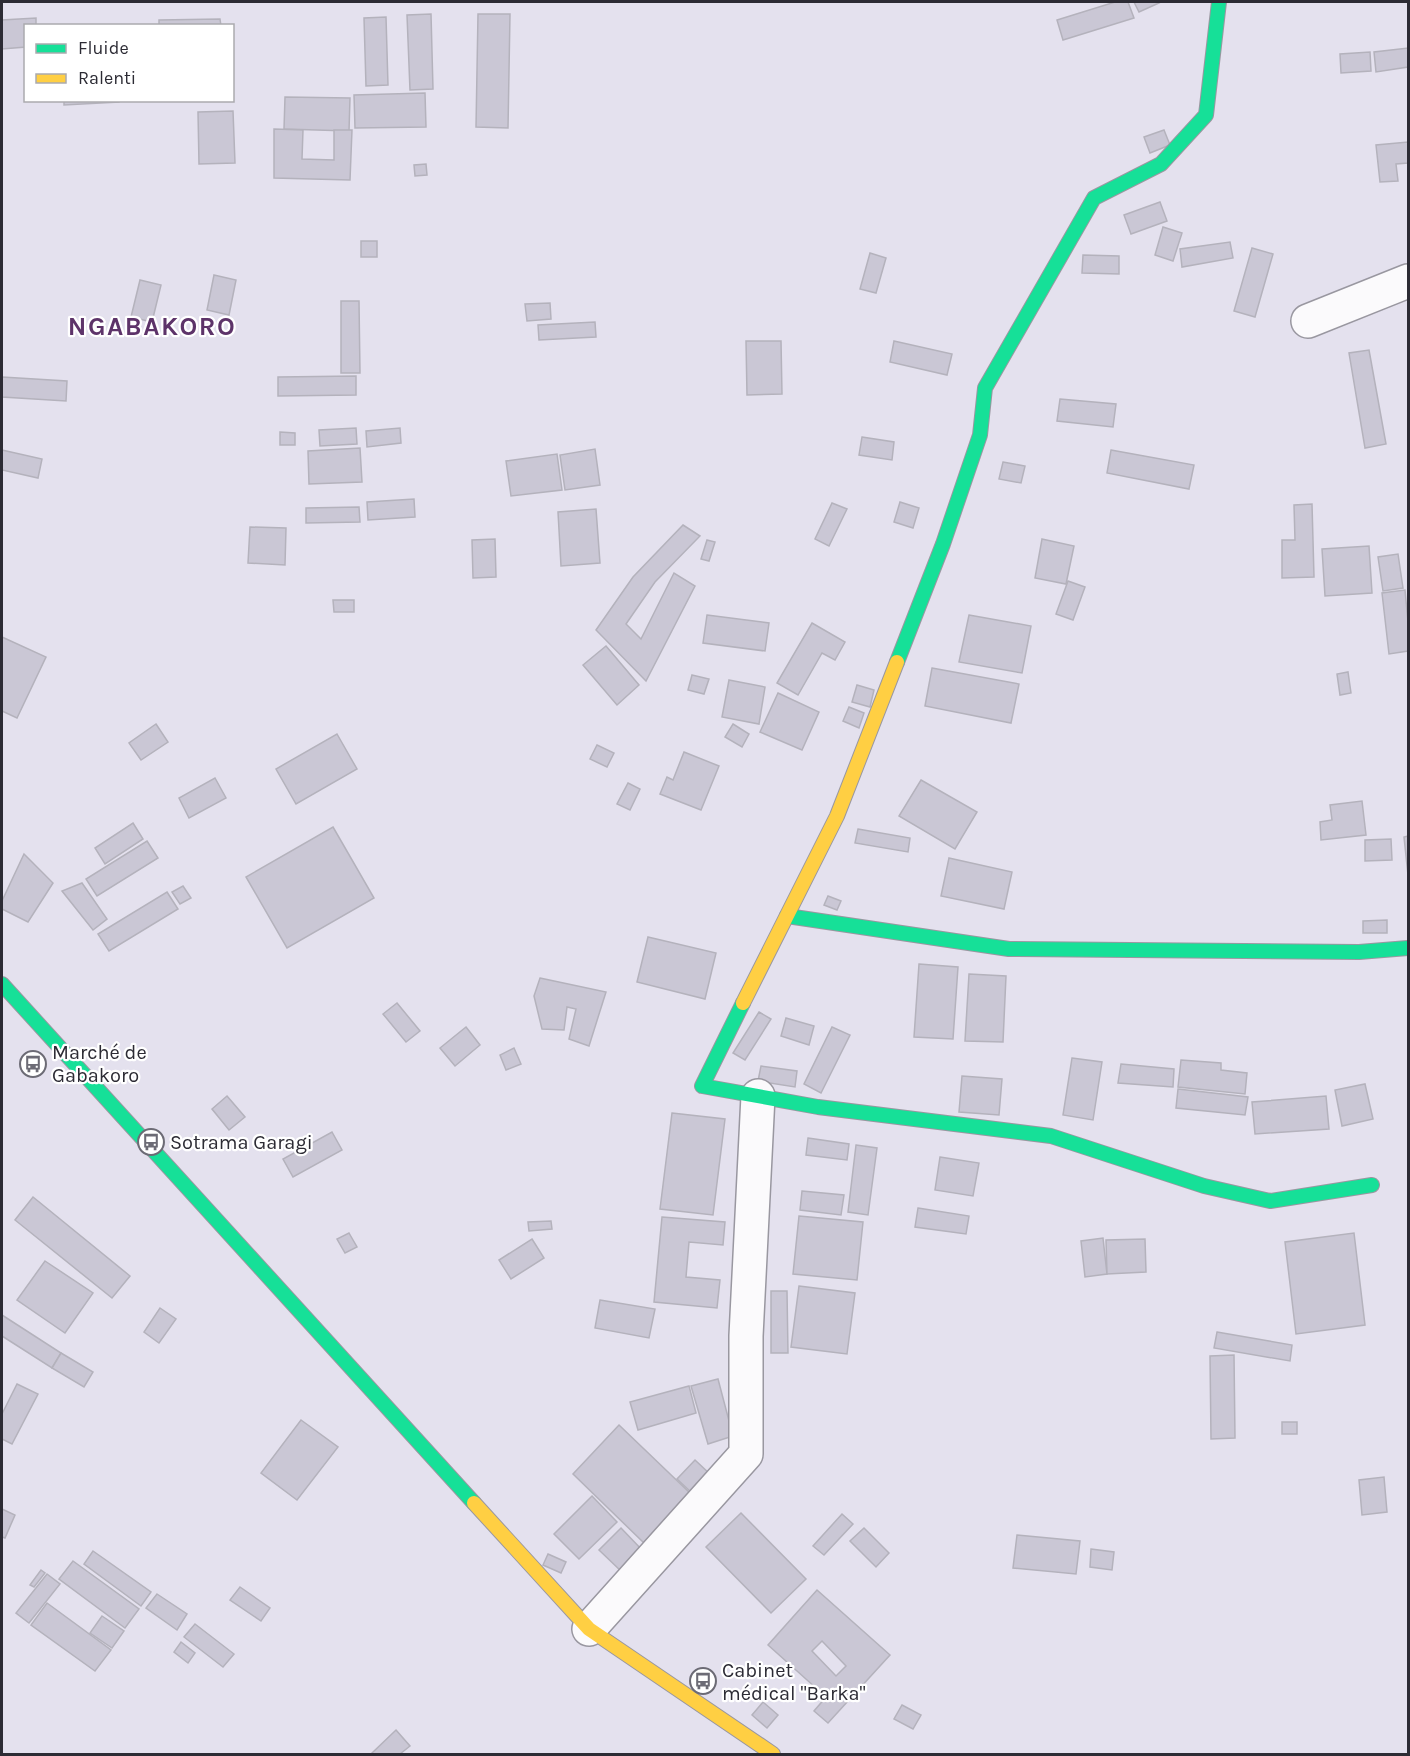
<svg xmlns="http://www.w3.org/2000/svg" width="1410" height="1756" viewBox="0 0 1410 1756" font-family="Karla,sans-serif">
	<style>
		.building { fill: #cac7d5; stroke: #b4b2bc; stroke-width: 1.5; fill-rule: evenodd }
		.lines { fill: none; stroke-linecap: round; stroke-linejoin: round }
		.street-casing { stroke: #9997a0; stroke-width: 36 }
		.fast-casing { stroke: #9997a0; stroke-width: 16 }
		.slow-casing { stroke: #9997a0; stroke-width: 16 }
		.street { stroke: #fbfafc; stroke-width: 33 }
		.fast { stroke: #16e098; stroke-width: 14 }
		.slow { stroke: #ffcf43; stroke-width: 14 }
		.labels { text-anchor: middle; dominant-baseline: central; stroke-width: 4.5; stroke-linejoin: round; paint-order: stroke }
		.poi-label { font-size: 20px; fill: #2c2b34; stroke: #fff; text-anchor: start }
		.district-label { font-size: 26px; font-weight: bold; letter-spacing: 1.5px; fill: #5d3369; stroke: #fff }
	</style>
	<rect width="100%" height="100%" fill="#e4e1ee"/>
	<g class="building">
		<path d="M1115,2H1128L1134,18L1063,40L1057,20Z"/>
		<path d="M1134,2H1158L1159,3L1139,12Z"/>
		<path d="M431,14L433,89L410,90L407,15Z"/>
		<path d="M478,14H510L508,128L476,127Z"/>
		<path d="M386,17L388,85L366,86L364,18Z"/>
		<path d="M36,18V26H26V47L2,49V20Z"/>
		<path d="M220,19L221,26H159V20Z"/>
		<path d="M1408,48V67L1376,72L1374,52Z"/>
		<path d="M1370,52L1371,71L1341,73L1340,54Z"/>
		<path d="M425,93L426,127L355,128L354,95Z"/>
		<path d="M285,97L350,98L349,131L284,129Z"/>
		<path d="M64,100H119V102L64,105Z"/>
		<path d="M233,111L235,163L199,164L198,112Z"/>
		<path d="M274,129L303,130L302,159L334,160V130H352L350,180L274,178Z"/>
		<path d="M1164,130L1170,145L1150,153L1144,137Z"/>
		<path d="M1408,142V163L1396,164L1398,181L1380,182L1376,145Z"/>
		<path d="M426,164L427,175L415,176L414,165Z"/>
		<path d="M1160,202L1167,221L1131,234L1124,215Z"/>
		<path d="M1163,227L1182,233L1173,261L1155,255Z"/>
		<rect x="361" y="241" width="16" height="16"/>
		<path d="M1230,242L1233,258L1182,267L1180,249Z"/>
		<path d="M1252,248L1273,254L1255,317L1234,311Z"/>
		<path d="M870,253L886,258L876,293L860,289Z"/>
		<path d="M1083,255L1119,256V274L1082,273Z"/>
		<path d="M214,275L236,280L229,315L207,310Z"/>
		<path d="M140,280L161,285L152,322L131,317Z"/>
		<path d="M341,301H359L360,373H341Z"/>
		<path d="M550,303L551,319L527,321L525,304Z"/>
		<path d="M595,322L596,337L539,340L538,325Z"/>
		<path d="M746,341H781L782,394L747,395Z"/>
		<path d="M894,341L952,354L947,375L890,362Z"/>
		<path d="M1369,350L1386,444L1365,448L1349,353Z"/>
		<path d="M356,376V395L278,396V377Z"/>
		<path d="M2,377L67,381L66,401L2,397Z"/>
		<path d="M1060,399L1116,404L1113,427L1057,421Z"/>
		<path d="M356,428L357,444L320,446L319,430Z"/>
		<path d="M400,428L401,443L367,447L366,431Z"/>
		<path d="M280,432L295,433V445H280Z"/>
		<path d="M862,437L894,442L892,460L859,455Z"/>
		<path d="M360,448L362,482L309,484L308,451Z"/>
		<path d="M595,449L600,485L565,490L560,455Z"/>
		<path d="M2,450L42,459L38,478L2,470Z"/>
		<path d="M1111,450L1194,465L1189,489L1107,473Z"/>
		<path d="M557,454L562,490L511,496L506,461Z"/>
		<path d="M1003,462L1025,466L1021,483L999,479Z"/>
		<path d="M414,499L415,517L368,520L367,502Z"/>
		<path d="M900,502L919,508L913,528L894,522Z"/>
		<path d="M832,503L847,509L829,546L815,539Z"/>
		<path d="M1312,504L1314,577L1282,578V540H1295L1294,505Z"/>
		<path d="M359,507L360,522L306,523V508Z"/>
		<path d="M596,509L600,563L561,566L558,512Z"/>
		<path d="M683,525L700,536L655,582L626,624L641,639L674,573L695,586L646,681L596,630L633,577Z"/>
		<path d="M250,527L286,528L285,565L248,563Z"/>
		<path d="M495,539L496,577L473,578L472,540Z"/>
		<path d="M1042,539L1074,546L1066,584L1035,578Z"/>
		<path d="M707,540L715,542L709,561L701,559Z"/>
		<path d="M1369,546L1372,593L1325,596L1322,549Z"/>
		<path d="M1398,554L1403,588L1383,591L1378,557Z"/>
		<path d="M1068,581L1085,587L1073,620L1056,614Z"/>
		<path d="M1405,590L1408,622V651L1389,654L1382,593Z"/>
		<path d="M333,600H354V612H334Z"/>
		<path d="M707,615L769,623L765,651L703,643Z"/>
		<path d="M969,615L1031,626L1022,673L959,662Z"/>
		<path d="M812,623L845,642L835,660L822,653L798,695L777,683Z"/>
		<path d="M2,637L46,657L17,718L2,711Z"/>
		<path d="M606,646L639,685L617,705L583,665Z"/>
		<path d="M932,668L1019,684L1011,723L925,706Z"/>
		<path d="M1348,672L1351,693L1340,695L1337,674Z"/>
		<path d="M692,675L709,679L704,694L688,690Z"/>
		<path d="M729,680L765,687L759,724L722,717Z"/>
		<path d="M857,685L874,690L870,707L852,702Z"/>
		<path d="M778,693L819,712L802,750L760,732Z"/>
		<path d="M849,707L864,713L859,728L843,721Z"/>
		<path d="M156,724L168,742L141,760L129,743Z"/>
		<path d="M733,724L749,734L742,747L725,737Z"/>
		<path d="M337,734L357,769L296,804L276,769Z"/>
		<path d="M597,745L614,753L607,767L590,759Z"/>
		<path d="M684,752L719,766L701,810L660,794L667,777L673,780Z"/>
		<path d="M215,778L226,798L189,818L179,798Z"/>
		<path d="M921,780L977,812L955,849L899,816Z"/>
		<path d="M628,783L640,789L630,810L617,804Z"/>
		<path d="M1362,801L1366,835L1321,840L1320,822L1332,820L1330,805Z"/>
		<path d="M133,823L143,839L105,864L95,848Z"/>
		<path d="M333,827L374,898L287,948L246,877Z"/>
		<path d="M858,829L910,838L908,852L855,843Z"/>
		<path d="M1408,836V875L1404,837Z"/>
		<path d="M1391,839L1392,860L1365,861V840Z"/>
		<path d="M147,841L158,858L97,896L86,879Z"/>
		<path d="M24,854L53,883L28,922L2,909V901Z"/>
		<path d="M949,858L1012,872L1004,909L941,896Z"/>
		<path d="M82,883L107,919L93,930L62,891Z"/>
		<path d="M183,886L191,898L180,904L172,892Z"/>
		<path d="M167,892L178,909L109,951L98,934Z"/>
		<path d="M828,896L841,901L837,910L824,905Z"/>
		<path d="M1387,920V933H1363V921Z"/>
		<path d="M648,937L716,953L705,999L637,982Z"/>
		<path d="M919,964L958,967L953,1039L914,1037Z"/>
		<path d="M969,974L1006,976L1003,1042L965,1041Z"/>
		<path d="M540,978L606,992L589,1046L569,1039L576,1009L567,1007L564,1030L542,1029L534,996Z"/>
		<path d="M397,1003L420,1031L406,1042L383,1014Z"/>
		<path d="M759,1012L771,1019L745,1060L733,1053Z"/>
		<path d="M786,1018L814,1026L809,1045L781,1036Z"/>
		<path d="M466,1027L480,1045L455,1066L440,1048Z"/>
		<path d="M832,1027L850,1035L821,1093L804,1084Z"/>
		<path d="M514,1048L521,1064L506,1070L500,1055Z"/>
		<path d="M1072,1058L1102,1062L1093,1120L1063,1115Z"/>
		<path d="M1181,1060L1221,1063V1070L1247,1073L1245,1094L1178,1087Z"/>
		<path d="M1121,1064L1174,1069L1173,1087L1118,1083Z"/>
		<path d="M761,1066L797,1071L795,1087L758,1081Z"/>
		<path d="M962,1076L1002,1079L999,1115L959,1112Z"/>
		<path d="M1365,1084L1373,1119L1342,1126L1335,1090Z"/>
		<path d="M1178,1089L1248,1097L1245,1115L1176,1108Z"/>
		<path d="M227,1096L245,1117L229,1130L212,1109Z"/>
		<path d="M1326,1096L1329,1129L1255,1134L1252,1102Z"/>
		<path d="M672,1113L725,1119L713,1215L660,1209Z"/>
		<path d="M332,1132L342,1150L293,1177L283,1159Z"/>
		<path d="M808,1138L849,1144L847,1160L806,1155Z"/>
		<path d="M856,1145L877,1148L868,1215L848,1212Z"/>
		<path d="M940,1157L979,1163L973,1196L935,1190Z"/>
		<path d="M802,1191L844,1195L841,1215L800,1210Z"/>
		<path d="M33,1197L130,1276L112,1298L15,1220Z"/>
		<path d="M918,1208L969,1216L966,1234L915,1227Z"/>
		<path d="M799,1216L863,1222L857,1280L793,1274Z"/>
		<path d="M662,1217L725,1222L723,1245L689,1242L686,1277L720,1280L717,1308L654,1302Z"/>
		<path d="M551,1221L552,1229L529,1231L528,1222Z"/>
		<path d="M349,1233L357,1247L345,1253L337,1239Z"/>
		<path d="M1354,1233L1365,1325L1296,1334L1285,1242Z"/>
		<path d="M1103,1238L1107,1274L1085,1277L1081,1241Z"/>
		<path d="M532,1239L544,1258L511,1279L499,1260Z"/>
		<path d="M1145,1239L1146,1272L1107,1274L1106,1240Z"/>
		<path d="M45,1261L93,1293L65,1333L17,1300Z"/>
		<path d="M799,1286L855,1293L847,1354L791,1347Z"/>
		<path d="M771,1291H787L788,1353H771Z"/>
		<path d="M600,1300L655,1309L649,1338L595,1328Z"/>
		<path d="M160,1308L176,1319L159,1343L144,1332Z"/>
		<path d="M2,1315L61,1353L52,1368L2,1336Z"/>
		<path d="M1217,1332L1292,1345L1290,1361L1214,1348Z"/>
		<path d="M61,1353L93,1372L84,1387L52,1368Z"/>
		<path d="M1234,1355L1235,1438L1211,1439L1210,1356Z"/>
		<path d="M718,1379L733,1436L708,1444L691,1386Z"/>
		<path d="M17,1384L38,1394L12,1444L2,1439V1414Z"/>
		<path d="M689,1386L696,1413L638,1430L630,1402Z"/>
		<path d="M301,1420L338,1447L297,1500L261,1473Z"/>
		<rect x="1282" y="1422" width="15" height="12"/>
		<path d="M619,1425L692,1495L645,1544L573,1474Z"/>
		<path d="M695,1460L711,1475L693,1494L677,1479Z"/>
		<path d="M1384,1477L1387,1512L1362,1515L1359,1480Z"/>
		<path d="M592,1496L617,1522L579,1559L554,1534Z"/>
		<path d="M2,1509L15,1515L5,1538L2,1537Z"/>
		<path d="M741,1513L806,1579L771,1613L706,1547Z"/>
		<path d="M842,1514L853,1524L824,1555L813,1546Z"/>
		<path d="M621,1528L644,1552L623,1573L599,1550Z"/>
		<path d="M864,1528L889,1553L876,1567L850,1541Z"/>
		<path d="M1017,1535L1080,1541L1076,1574L1013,1568Z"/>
		<path d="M1091,1549L1114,1552L1112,1570L1090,1567Z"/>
		<path d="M93,1551L151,1592L141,1606L84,1564Z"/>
		<path d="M548,1554L566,1562L561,1573L543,1565Z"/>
		<path d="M73,1561L139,1609L125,1628L59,1579Z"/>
		<path d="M41,1570L45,1573L34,1587L30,1585Z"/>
		<path d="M47,1574L60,1584L29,1623L16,1613Z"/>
		<path d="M240,1587L270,1608L261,1621L230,1600Z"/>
		<path d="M817,1590L890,1655L828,1723L814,1711L826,1697L768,1645ZM822,1641L846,1666L836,1676L812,1651Z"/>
		<path d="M157,1594L187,1614L177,1630L146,1608Z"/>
		<path d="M47,1603L111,1650L95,1671L31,1625Z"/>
		<path d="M102,1616L124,1631L112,1648L90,1633Z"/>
		<path d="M195,1624L234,1654L223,1667L184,1637Z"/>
		<path d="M181,1642L195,1653L188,1663L174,1652Z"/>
		<path d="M763,1702L778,1715L767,1728L752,1715Z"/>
		<path d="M902,1705L921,1715L913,1729L894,1719Z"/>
		<path d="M396,1730L410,1746L400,1754H373L372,1753Z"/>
	</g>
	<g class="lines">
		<defs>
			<g id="street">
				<path d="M1308,321L1408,281"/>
				<path d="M589,1629L746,1454V1336L758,1096"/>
			</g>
			<g id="fast">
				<path d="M897,662L943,544L980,435L985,388L1094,198L1161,164L1206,115L1219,2"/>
				<path d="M787,916L1009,949L1359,952L1408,948"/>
				<path d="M2,984L474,1503"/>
				<path d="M743,1003L702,1086L818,1107L1051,1136L1204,1186L1270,1201L1372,1185"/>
			</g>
			<g id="slow">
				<path d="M743,1003L837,816L897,662"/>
				<path d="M474,1503L589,1629L773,1754"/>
			</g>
		</defs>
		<use href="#street" class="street-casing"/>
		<use href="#fast" class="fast-casing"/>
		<use href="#slow" class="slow-casing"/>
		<use href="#street" class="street"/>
		<use href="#fast" class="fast"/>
		<use href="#slow" class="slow"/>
	</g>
	<defs>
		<symbol id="bus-ring" viewBox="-11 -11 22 22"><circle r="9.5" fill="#fff" stroke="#6c6b75" stroke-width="1.5"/><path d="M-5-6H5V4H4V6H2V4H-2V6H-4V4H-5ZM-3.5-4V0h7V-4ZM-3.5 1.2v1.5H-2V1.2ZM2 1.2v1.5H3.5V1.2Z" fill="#6c6b75"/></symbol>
	</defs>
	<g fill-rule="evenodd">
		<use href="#bus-ring" x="18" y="1049" width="30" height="30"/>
		<use href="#bus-ring" x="136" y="1127" width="30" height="30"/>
		<use href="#bus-ring" x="688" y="1666" width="30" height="30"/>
	</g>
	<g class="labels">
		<g class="poi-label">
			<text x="52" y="1052">Marché de<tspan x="52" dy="23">Gabakoro</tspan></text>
			<text x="170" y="1142">Sotrama Garagi</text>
			<text x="722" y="1670">Cabinet<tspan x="722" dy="23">médical "Barka"</tspan></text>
		</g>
		<g class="district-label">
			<text x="152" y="326">NGABAKORO</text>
		</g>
	</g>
	<rect width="1410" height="1756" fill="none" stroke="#2c2b34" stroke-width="6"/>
	<rect x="24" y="24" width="210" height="78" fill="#ffffff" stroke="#abaaae" stroke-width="1.5"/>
	<rect x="36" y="44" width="30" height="9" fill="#16e098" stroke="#abaaae" stroke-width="1.5"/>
	<text x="78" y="54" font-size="18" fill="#2c2b34">Fluide</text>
	<rect x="36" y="74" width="30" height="9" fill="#ffcf43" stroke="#abaaae" stroke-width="1.5"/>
	<text x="78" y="84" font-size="18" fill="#2c2b34">Ralenti</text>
</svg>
